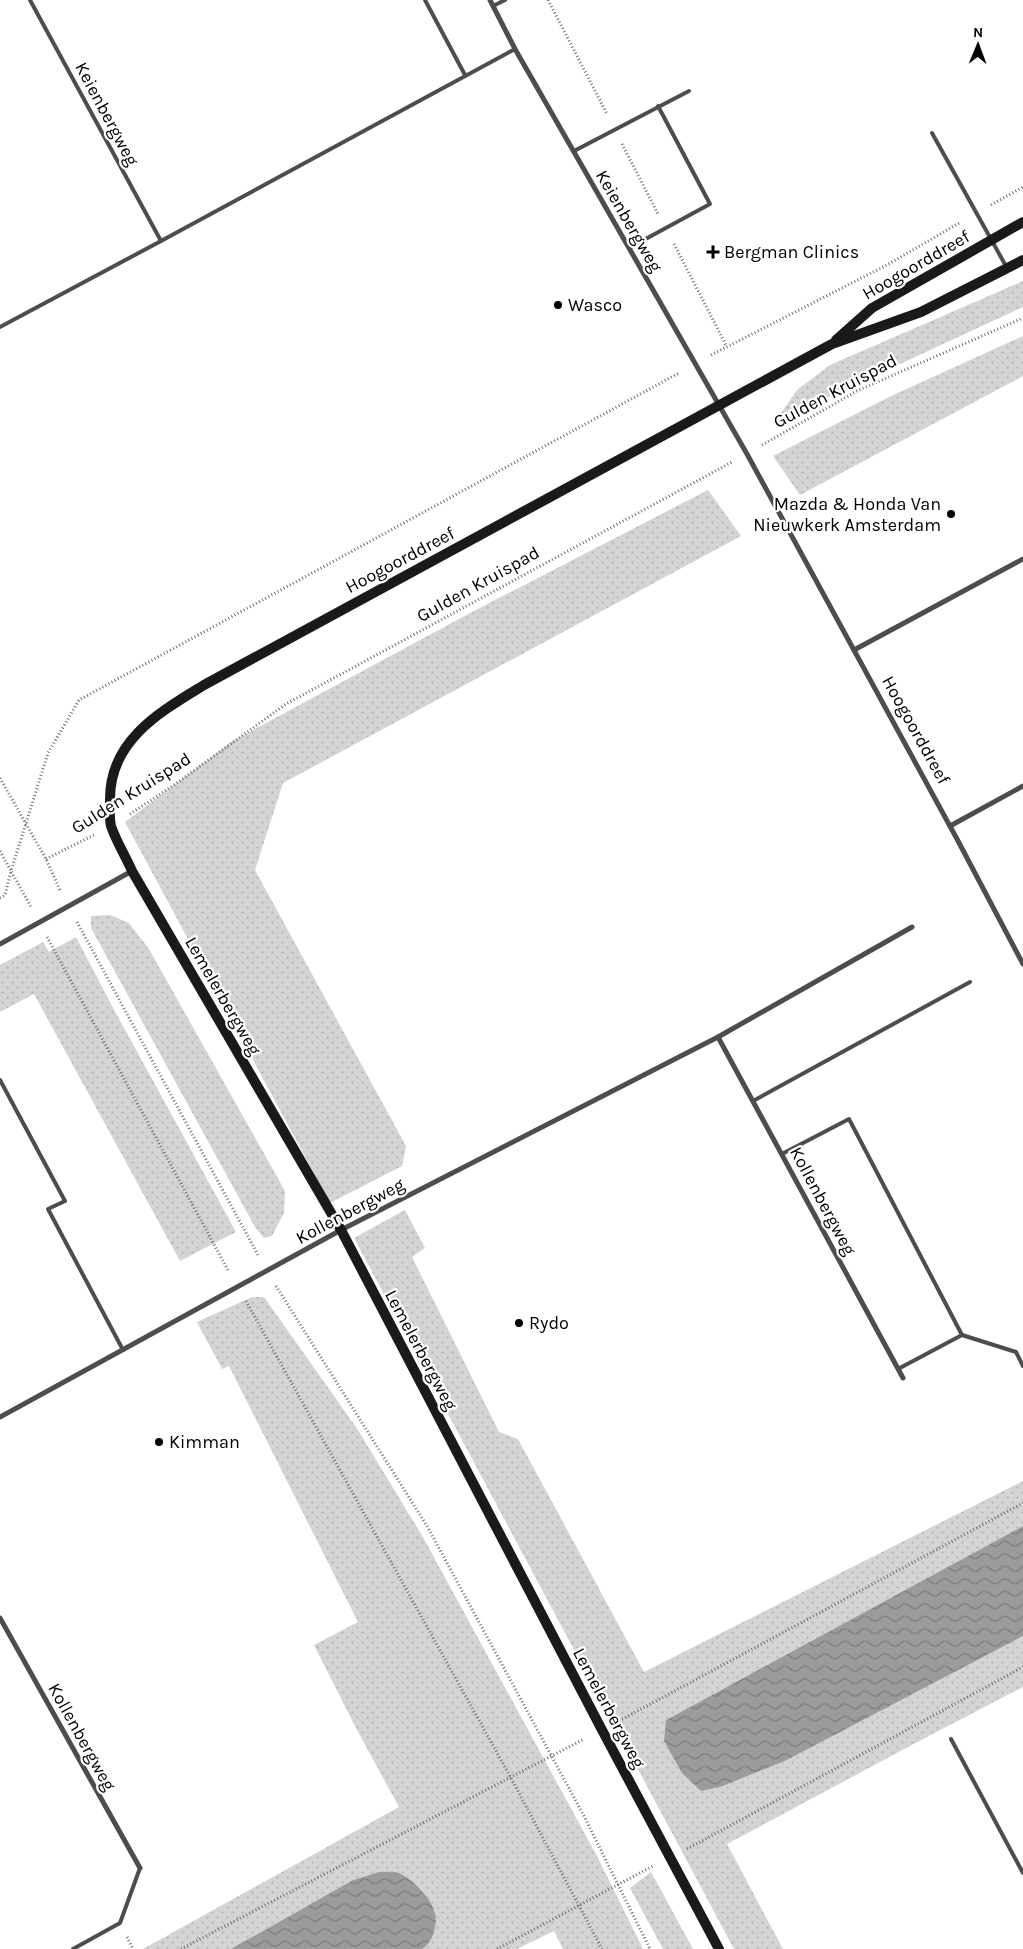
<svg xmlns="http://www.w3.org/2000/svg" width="1023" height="1949" viewBox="0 0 1023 1949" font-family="Karla,sans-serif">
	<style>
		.grass { fill: url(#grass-dots) }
		.water { fill: url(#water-waves) }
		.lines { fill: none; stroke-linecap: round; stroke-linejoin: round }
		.path { stroke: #6f6f6f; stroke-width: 3; stroke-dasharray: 1 2.5; stroke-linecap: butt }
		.lane { stroke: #4d4d4d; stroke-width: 4 }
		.street { stroke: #4d4d4d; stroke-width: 5 }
		.secondary { stroke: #1a1a1a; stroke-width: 10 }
		.poi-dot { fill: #000; stroke: #fff; stroke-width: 2 }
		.labels { text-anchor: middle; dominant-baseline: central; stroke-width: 4.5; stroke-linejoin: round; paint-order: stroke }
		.street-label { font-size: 18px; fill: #000; stroke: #fff }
		.poi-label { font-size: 18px; fill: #000; stroke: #fff; text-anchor: start }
	</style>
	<defs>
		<pattern id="grass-dots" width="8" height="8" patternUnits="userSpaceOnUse" patternTransform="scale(1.25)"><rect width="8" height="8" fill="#d4d4d4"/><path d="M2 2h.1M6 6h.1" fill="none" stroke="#b4b4b4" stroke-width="1.8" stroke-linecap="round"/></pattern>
		<pattern id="water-waves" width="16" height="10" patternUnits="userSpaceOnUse" patternTransform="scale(1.25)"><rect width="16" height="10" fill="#9b9b9b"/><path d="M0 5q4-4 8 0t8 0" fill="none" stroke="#7c7c7c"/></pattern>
	</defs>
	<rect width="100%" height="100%" fill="#fff"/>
	<g class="grass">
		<path d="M1023,281V307L775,422L797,390L830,365Z"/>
		<path d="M1023,336V376L800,495L773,456L891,396Z"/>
		<path d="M708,490L741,536L283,783L255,870L406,1146L402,1166L330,1203L125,822L231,742L472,612Z"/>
		<path d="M110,915L129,923L149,949L285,1191L284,1213L272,1236L264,1238L255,1227L91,928V916Z"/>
		<path d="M76,937L112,1006L236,1232L180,1261L34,994L0,1012V965L43,942L49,952Z"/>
		<path d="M405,1210L425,1248L412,1257L499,1432L518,1439L644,1672L1023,1481V1526L666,1720L723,1786L787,1760L1023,1636V1687L923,1739L727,1844L783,1949H734L354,1238Z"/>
		<path d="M252,1297H264L358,1430L424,1539L598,1858L643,1949H563L554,1931L517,1949H422L426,1946L435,1911L421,1890L379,1872L353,1880L231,1949H143L399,1807L357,1730L314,1645L358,1622L229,1366L222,1369L197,1322Z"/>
		<path d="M651,1872L693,1949H663L630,1888Z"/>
	</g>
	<g class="water">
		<path d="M1023,1526V1636L787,1760L723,1786L701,1791L682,1773L664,1741L666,1720Z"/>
		<path d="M379,1872C385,1872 394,1871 399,1873C413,1880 429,1896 434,1910C439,1922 433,1943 422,1949H231L353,1880Z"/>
	</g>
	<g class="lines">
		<g class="path">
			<path d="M548,0L607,114"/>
			<path d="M622,144L658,214"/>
			<path d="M991,205L1023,187"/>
			<path d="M674,244L726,345"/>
			<path d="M711,355L887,265L961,222"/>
			<path d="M762,445L857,391L1023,318"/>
			<path d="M0,778L46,859L60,890"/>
			<path d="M130,814L174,785L286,704L732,462"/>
			<path d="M0,851L11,871L48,753L79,700L679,373"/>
			<path d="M46,859L94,835"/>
			<path d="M0,898L5,895L11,871L31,907"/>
			<path d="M77,922L258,1255"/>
			<path d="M47,937L229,1272"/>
			<path d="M276,1286L427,1526L584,1816L650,1949"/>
			<path d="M246,1301L511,1778L602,1949"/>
			<path d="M619,1721L1023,1503"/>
			<path d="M687,1849L1023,1667"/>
			<path d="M127,1937L133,1949"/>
			<path d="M181,1949L584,1739"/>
			<path d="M497,1949L653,1866"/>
		</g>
		<g class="lane">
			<path d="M30,0L161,241L515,49"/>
			<path d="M425,0L465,75"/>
			<path d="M493,6L505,0"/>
			<path d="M932,133L1007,268"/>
			<path d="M574,151L689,91"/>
			<path d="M629,248L710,204L658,106"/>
			<path d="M0,327L161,241"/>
			<path d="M0,1080L65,1201L48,1209L123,1350"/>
			<path d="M753,1101L970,982"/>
			<path d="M782,1154L849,1119L962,1335L1016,1352L1023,1366"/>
			<path d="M898,1369L962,1335"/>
			<path d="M951,1739L1023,1873"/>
			<path d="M73,1949L120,1923L140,1868"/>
		</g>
		<g class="street">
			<path d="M490,0L515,49L747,454L957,839L1023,964"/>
			<path d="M854,650L1023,559"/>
			<path d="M950,826L1023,786"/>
			<path d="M0,944L132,871"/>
			<path d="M718,1037L903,1378"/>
			<path d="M0,1417L341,1230L718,1037L912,927"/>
			<path d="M0,1618L140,1868"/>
		</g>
		<g class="secondary">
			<path d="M836,340L872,308L1023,222"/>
			<path d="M719,1949L602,1730L341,1230L132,871C126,857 116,841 111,826C109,818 110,808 110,799C110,740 160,712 204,685L832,344L921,312L1023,260"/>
		</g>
	</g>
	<g class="poi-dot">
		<path d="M710.5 244.5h5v5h5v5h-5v5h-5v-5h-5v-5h5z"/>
		<circle cx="558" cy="305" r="5"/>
		<circle cx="951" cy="514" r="5"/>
		<circle cx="519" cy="1323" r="5"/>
		<circle cx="159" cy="1442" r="5"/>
	</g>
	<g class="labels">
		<g class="street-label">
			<text transform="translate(107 114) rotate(62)">Keienbergweg</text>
			<text transform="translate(629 221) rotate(60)">Keienbergweg</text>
			<text transform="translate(916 265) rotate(-30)">Hoogoorddreef</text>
			<text transform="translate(835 391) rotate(-28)">Gulden Kruispad</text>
			<text transform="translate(400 560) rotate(-28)">Hoogoorddreef</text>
			<text transform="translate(478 584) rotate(-29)">Gulden Kruispad</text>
			<text transform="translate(916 730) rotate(61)">Hoogoorddreef</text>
			<text transform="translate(131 793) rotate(-32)">Gulden Kruispad</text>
			<text transform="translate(223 996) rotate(60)">Lemelerbergweg</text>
			<text transform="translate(823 1201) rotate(62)">Kollenbergweg</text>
			<text transform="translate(350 1211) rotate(-28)">Kollenbergweg</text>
			<text transform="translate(421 1350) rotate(62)">Lemelerbergweg</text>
			<text transform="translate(609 1708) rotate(62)">Lemelerbergweg</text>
			<text transform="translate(82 1737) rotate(61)">Kollenbergweg</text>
		</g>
		<g class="poi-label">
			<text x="724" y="252">Bergman Clinics</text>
			<text x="568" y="305">Wasco</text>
			<text x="941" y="504" text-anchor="end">Mazda &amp; Honda Van<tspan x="941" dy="21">Nieuwkerk Amsterdam</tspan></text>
			<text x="529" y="1323">Rydo</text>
			<text x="169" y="1442">Kimman</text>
		</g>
	</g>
	<g transform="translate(978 45) rotate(1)" stroke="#ffffff" stroke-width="4" paint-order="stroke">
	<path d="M0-4L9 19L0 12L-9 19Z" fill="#000000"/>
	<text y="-8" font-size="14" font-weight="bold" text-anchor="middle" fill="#000000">N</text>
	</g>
</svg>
